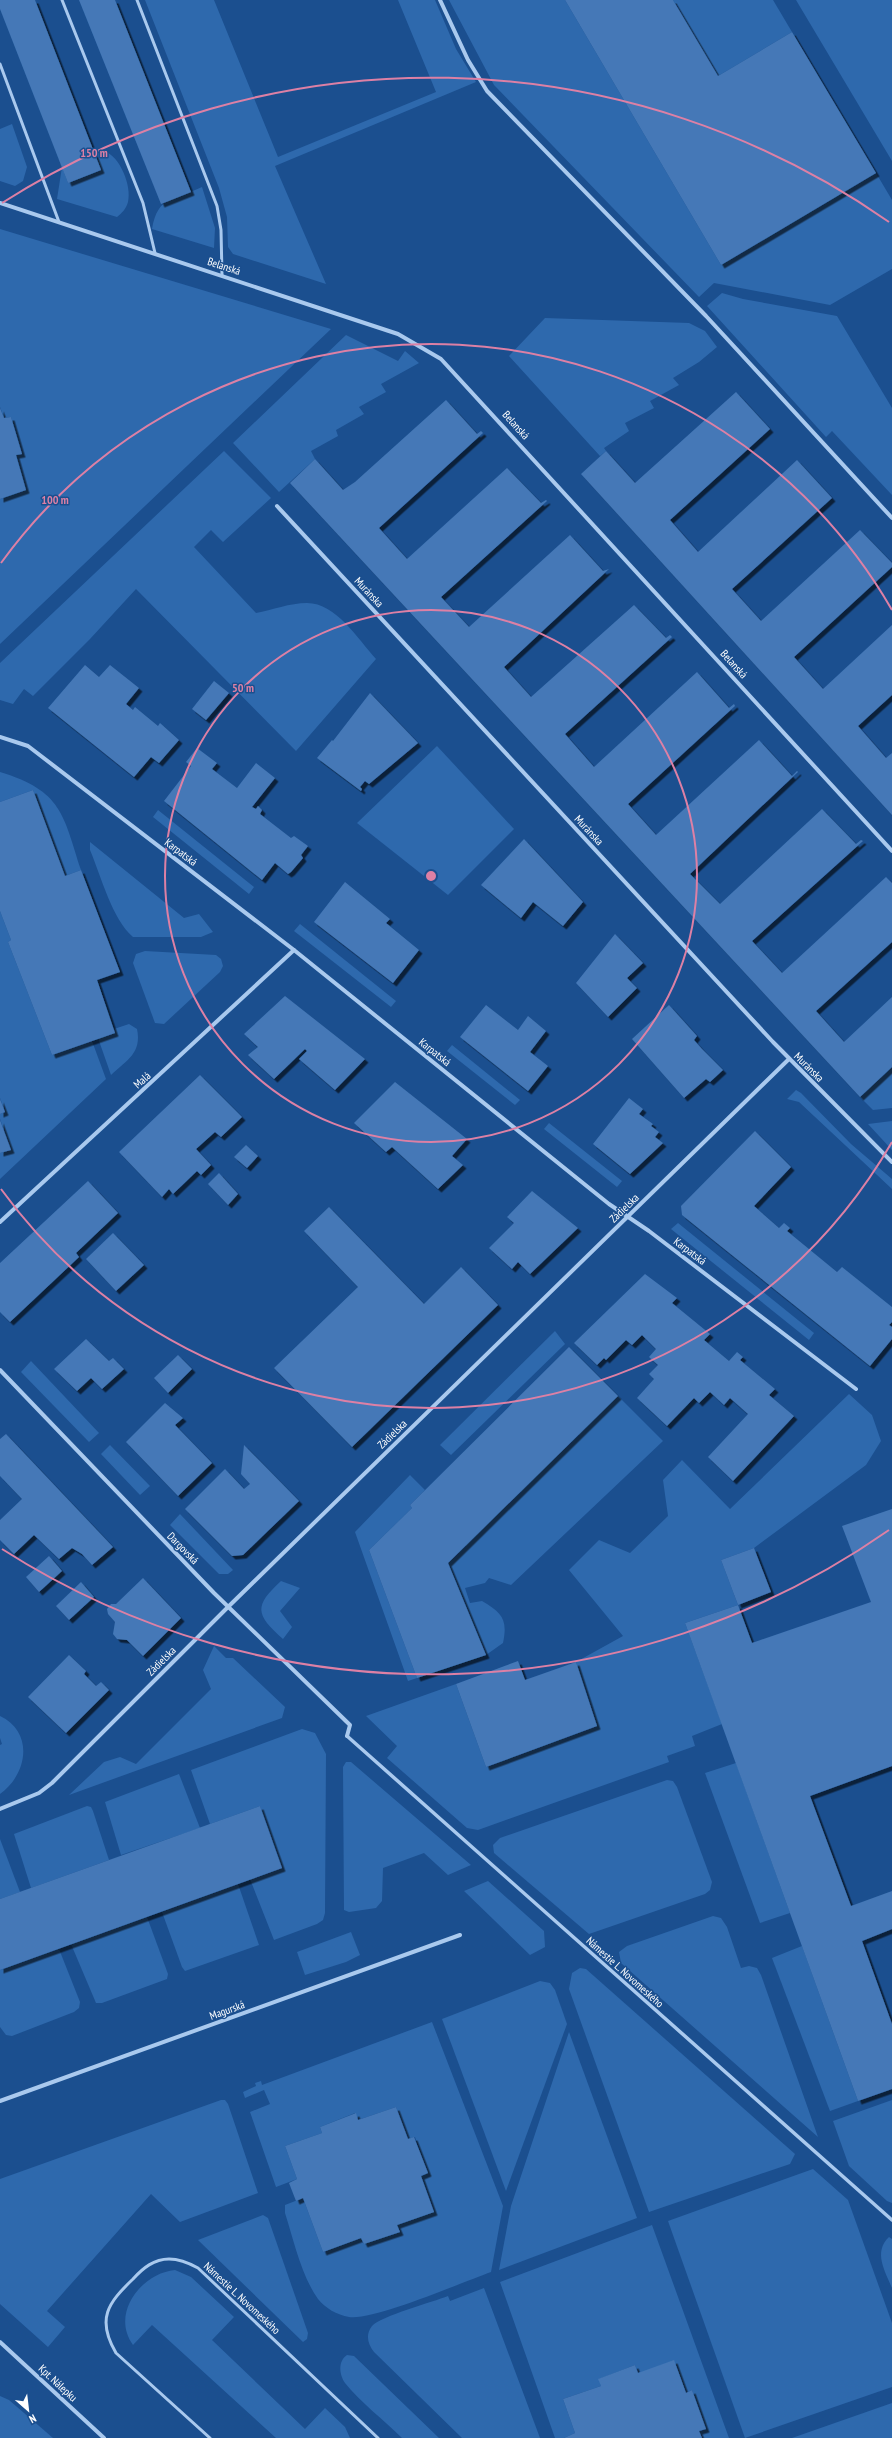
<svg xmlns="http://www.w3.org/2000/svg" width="892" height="2438" viewBox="0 0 892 2438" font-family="'PT Sans Narrow',sans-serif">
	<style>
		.green { fill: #2e69ad }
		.building { fill: #4478b7; filter: url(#shadow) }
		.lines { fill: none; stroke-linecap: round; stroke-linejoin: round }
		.service { stroke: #a9c9ee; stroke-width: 3 }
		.pedestrian { stroke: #a9c9ee; stroke-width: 3.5 }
		.minor { stroke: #a9c9ee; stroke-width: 4 }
		.ring { fill: none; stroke: #dd80a5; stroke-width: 2 }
		.labels { text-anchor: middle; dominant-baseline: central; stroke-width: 3; stroke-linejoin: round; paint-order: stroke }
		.street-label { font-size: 11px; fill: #fff; stroke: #1b4f8f }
		.centre { fill: #dd80a5; stroke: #1b4f8f; stroke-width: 2 }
		.ring-label { font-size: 12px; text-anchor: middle; font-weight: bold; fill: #dd80a5; stroke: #1b4f8f; stroke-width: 3; stroke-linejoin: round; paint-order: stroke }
	</style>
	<defs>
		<filter id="shadow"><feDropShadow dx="3.5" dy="3.5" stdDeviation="0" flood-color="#0009"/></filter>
	</defs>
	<rect width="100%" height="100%" fill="#1b4f8f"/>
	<g class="green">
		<path d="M145,0H214L278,157L436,92L398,0H435L456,49L476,82L275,166L326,284L233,254L228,247L227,217L219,188Z"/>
		<path d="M449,0H565L721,265L876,173L892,200V269L830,305L714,283L699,297L494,85Z"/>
		<path d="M673,0H773L792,32L718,76Z"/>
		<path d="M796,0H892V161Z"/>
		<path d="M12,124L27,167L23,181L15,186L0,181V129Z"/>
		<path d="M104,151C120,156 132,186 128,202C126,209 122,213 117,217L57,199L62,167L68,183L95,154Z"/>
		<path d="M202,187L215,228L214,248L152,229C158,195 174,200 202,187Z"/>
		<path d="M0,229L331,329L0,644V499L26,490L16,455L22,453L11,417L4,418L0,407Z"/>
		<path d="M722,293L743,299L837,316L892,408V495L832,431L826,437L707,306Z"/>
		<path d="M545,318L689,323L705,331L717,347L699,362L673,378L679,385L650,401L654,408L625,423L629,431L604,448L606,451L600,456L509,356Z"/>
		<path d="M346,335L398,361L405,351L419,363L381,384L386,392L359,407L364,414L336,430L338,436L311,451L315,459L279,492L233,443Z"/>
		<path d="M224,451L271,498L223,542L211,530L194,547L256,613C272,610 290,603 307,603C336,603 358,639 376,659L296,751L136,589L90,639L33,696L24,689L13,704L0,700V663Z"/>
		<path d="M437,746L514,829L448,895L357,823Z"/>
		<path d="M0,772C62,791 63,814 81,870L65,876L33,790L0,802Z"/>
		<path d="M158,810L254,887L249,894L153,817Z"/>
		<path d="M90,842L184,918L199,914L213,932L201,937H133C112,919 101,876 90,850Z"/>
		<path d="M0,911L11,940L8,942L52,1055L92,1041L106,1079L0,1179V1153L11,1150L0,1119V1114L5,1112L0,1098Z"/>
		<path d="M300,924L396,1001L391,1007L294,931Z"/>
		<path d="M145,951L216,955L221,959L223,966L220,972L164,1024L155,1023L133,963L136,954Z"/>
		<path d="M129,1024L137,1029C142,1053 127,1060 111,1075L98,1038L115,1033L114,1029Z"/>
		<path d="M452,1045L520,1100L515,1105L447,1051Z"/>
		<path d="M892,1067V1108L873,1110L860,1097Z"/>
		<path d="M796,1090L801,1093L851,1144L892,1179V1189L799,1102L787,1099Z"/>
		<path d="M892,1121V1150L868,1124Z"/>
		<path d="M549,1123L622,1181L617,1187L544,1129Z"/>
		<path d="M678,1223L814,1333L809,1340L671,1229Z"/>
		<path d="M555,1331L565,1344L451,1455L440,1445Z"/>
		<path d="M31,1361L99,1433L89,1442L21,1372Z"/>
		<path d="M849,1394L872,1415L881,1441L866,1465L754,1548L721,1560L738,1605L685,1623L722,1724L692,1736L695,1746L667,1756L669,1762L478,1830L467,1828L387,1758L397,1746L366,1716L456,1684L486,1767L597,1726L576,1662L623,1636L569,1570L599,1540L630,1553L668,1516L663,1480L682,1460L730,1509Z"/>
		<path d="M618,1396L663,1441L511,1585L489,1578L485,1583L465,1588L470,1603L482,1601C502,1613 508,1619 503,1643L486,1655L448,1563Z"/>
		<path d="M110,1445L150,1486L140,1495L101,1454Z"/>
		<path d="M410,1475L425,1490L410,1505L412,1508L369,1550L417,1678L408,1681L355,1532Z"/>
		<path d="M180,1514L233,1570L228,1574H219L170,1525Z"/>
		<path d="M281,1581L300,1588L280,1611L292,1627L283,1639C255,1614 254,1606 281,1581Z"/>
		<path d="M214,1646L226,1658H233L285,1707L282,1718L69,1795L104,1762L120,1757L136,1764L211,1689L203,1670Z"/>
		<path d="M0,1716C34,1732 28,1774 0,1794V1745L2,1744L0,1738Z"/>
		<path d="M302,1729L315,1733L326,1754L325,1913L323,1920L317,1924L274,1940L250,1879L282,1867L260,1806L210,1824L191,1770Z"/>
		<path d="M346,1762H351L471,1865L448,1875L424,1853L383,1868L382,1901L376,1908L349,1912L344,1910L343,1767Z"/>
		<path d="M736,1763L790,1913L760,1923L705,1773Z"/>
		<path d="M179,1774L200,1828L121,1855L105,1802Z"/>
		<path d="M667,1780L673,1781L677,1787L712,1882L710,1890L705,1894L589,1934L494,1853L493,1845L500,1838Z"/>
		<path d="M87,1806L91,1807L93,1811L109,1860L31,1888L14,1834Z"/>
		<path d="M0,1839L20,1892L0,1899Z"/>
		<path d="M488,1881L544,1931L545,1947L530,1955L464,1891Z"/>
		<path d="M238,1884L259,1945L185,1971L182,1967L162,1912Z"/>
		<path d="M713,1916L721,1918L727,1927L741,1968L749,1966L757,1968L761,1975L818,2137L621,1963L619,1952L627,1946Z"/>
		<path d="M147,1917L168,1974L167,1979L102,2003H96L71,1944Z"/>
		<path d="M351,1932L360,1955L346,1962L305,1975L297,1952Z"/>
		<path d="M802,1946L858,2101L830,2111L772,1958Z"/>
		<path d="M59,1949L80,2002L79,2008L74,2012L12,2036L6,2035L0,2027V1970Z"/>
		<path d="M580,1968L586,1969L795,2154L790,2164L649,2212L569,1989L572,1973Z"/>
		<path d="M540,1981L550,1983L555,1990L567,2024L506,2191L442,2019Z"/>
		<path d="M432,2022L503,2206L491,2272C463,2282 373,2321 349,2317C337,2315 325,2308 318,2299C301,2275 294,2241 285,2213V2205L303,2198L323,2252L361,2238L364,2244L400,2232L397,2225L434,2211L421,2176L428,2173L415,2137L408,2139L396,2107L358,2120L355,2113L320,2127L322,2133L285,2146L297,2179L276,2187L250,2112L270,2104L264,2090L245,2098L243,2092L256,2086L255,2083L261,2081L262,2085Z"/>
		<path d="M569,2032L637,2218L499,2270L511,2206Z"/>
		<path d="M221,2100H225L228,2104L258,2193L180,2222L151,2194L47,2311L65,2327L48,2347L0,2304V2179Z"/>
		<path d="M892,2100V2203L887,2201L849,2166L833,2121Z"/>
		<path d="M813,2169L848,2200L892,2323V2387L745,2438L668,2221Z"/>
		<path d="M263,2215L268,2218L308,2333L307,2339L303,2342L198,2240Z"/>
		<path d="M652,2225L729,2438H702L699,2431L706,2429L692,2390L686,2393L638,2373L635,2365L599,2379L601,2386L563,2399L575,2433L564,2438H555L500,2282Z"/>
		<path d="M889,2237L892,2239V2288C885,2271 873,2252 889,2237Z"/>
		<path d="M175,2270L191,2277L234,2317L212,2340L305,2429L325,2408L345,2427L350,2438H276L152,2325L133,2345C110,2313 142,2273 175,2270Z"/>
		<path d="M484,2288L540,2438H462L374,2352C368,2344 365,2335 372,2326C381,2316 433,2302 448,2296L450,2301Z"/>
		<path d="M347,2355L354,2356L439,2438H402C385,2421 359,2401 345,2383C339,2374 338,2361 347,2355Z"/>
		<path d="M0,2396L9,2400L53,2438H0Z"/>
		<path d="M892,2403V2438H792Z"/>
	</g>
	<g class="building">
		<path d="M0,0H35L101,170L68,183L0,9Z"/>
		<path d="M79,0H115L191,192L161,204Z"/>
		<path d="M565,0H673L718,76L792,32L876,173L721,265Z"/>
		<path d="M736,392L770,429L670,520L698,552L797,460L832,498L732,589L761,621L860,530L892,563V567L794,657L823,689L892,625V695L858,726L886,758L892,753V815L581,474L606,451L635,483Z"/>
		<path d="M446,400L477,434L481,431L483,433L379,528L407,559L507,468L541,503L546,500L547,501L441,597L469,627L570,535L603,571L609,569L504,667L531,697L634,605L666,638L670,635L672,637L565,734L594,767L697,672L729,708L734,704L735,706L628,804L656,835L759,740L792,776L797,771L798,772L690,874L720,904L822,809L856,844L861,840L863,841L752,941L782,973L886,877L892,883V942L816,1011L844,1042L892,997V1067L860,1097L290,483L315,459L343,490L355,482Z"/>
		<path d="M0,408L4,418L11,417L22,454L16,455L26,490L0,499Z"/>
		<path d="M85,665L99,677L110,665L139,688L126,704L133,710L135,707L158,726L160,723L179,740L159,763L151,757L134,777L48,708Z"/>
		<path d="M214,681L229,693L206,720L192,709Z"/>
		<path d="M370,693L418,743L369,784L365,781L360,787L362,789L361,791L317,758L332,740L333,741Z"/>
		<path d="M197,748L217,763L212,769L237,788L256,763L275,778L252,807L256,809L258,806L262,810L260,814L291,838L294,836L308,846L301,855L303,858L291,872L288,874L275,863L262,880L164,801L191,766L186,762Z"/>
		<path d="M33,790L65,876L81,870L120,972L97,980L115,1033L52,1055L8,942L11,940L0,911V802Z"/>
		<path d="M524,839L583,902L563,926L533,902L521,918L481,885Z"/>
		<path d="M345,882L390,919L386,923L419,950L393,983L314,922Z"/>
		<path d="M615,934L643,963L627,978L637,988L608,1017L576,983Z"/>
		<path d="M285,996L365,1059L335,1090L299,1059L307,1051L305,1049L274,1079L248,1055L258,1047L244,1034Z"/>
		<path d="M486,1005L518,1030L528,1016L546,1031L530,1052L548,1066L528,1091L460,1037Z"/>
		<path d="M669,1005L697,1036L694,1040L702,1049L723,1070L710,1082L706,1079L684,1098L632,1039Z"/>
		<path d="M200,1075L242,1117L221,1137L215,1132L196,1149L211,1165L201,1175L197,1171L173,1194L169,1189L162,1197L119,1152Z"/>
		<path d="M395,1082L467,1139L452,1156L463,1165L438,1189L392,1147L386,1152L354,1123Z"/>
		<path d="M629,1098L643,1109L639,1114L653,1124L651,1126L659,1132L655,1137L663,1143L630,1174L593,1144Z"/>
		<path d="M0,1099L5,1112L0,1114Z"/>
		<path d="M0,1120L11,1150L0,1153Z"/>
		<path d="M755,1131L791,1167L754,1206L779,1228L784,1223L790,1228L787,1231L837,1272L842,1267L892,1307V1322L889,1325L892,1327V1339L870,1366L682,1215L681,1206Z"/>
		<path d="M246,1145L258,1156L247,1168L234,1157Z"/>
		<path d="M219,1173L238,1194L228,1205L208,1184Z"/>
		<path d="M88,1181L118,1213L76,1253L79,1257L10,1322L0,1312V1263Z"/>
		<path d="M532,1191L578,1228L530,1274L518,1262L512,1269L489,1248L514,1223L507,1217Z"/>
		<path d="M329,1207L424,1304L461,1267L498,1305L352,1447L274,1368L358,1287L304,1231Z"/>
		<path d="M113,1233L144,1265L116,1291L86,1259Z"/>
		<path d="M645,1274L677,1298L672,1303L710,1334L704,1340L729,1361L737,1352L743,1357L740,1360L775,1389L769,1395L794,1416L733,1481L708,1457L748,1414L730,1398L724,1405L710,1392L699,1403L694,1398L667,1426L637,1398L654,1379L649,1374L658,1365L649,1357L656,1349L642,1335L632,1345L626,1340L606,1360L604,1358L597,1365L574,1343Z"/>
		<path d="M86,1339L109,1361L113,1358L124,1369L102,1389L91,1378L77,1391L54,1369Z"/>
		<path d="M569,1347L618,1396L448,1563L486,1655L417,1678L369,1550L412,1508L410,1505Z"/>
		<path d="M178,1355L192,1369L168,1393L154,1378Z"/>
		<path d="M165,1403L183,1418L175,1425L212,1463L178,1496L126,1442Z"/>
		<path d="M6,1434L113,1547L92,1565L82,1554L72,1548L59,1559L34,1535L14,1554L0,1540V1520L22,1499L0,1476V1439Z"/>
		<path d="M244,1445L299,1501L243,1555L232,1556L185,1509L225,1469L244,1489L250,1484L241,1474Z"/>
		<path d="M892,1509V1766L810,1796L851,1906L892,1891V1929L862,1941L892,2024V2089L858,2101L685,1623L738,1605L752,1643L871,1602L842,1526Z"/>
		<path d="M754,1548L771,1592L738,1605L721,1560Z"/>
		<path d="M49,1556L62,1571L39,1592L26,1577Z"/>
		<path d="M143,1578L181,1618L143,1656L127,1640L117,1639L113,1634L115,1622L108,1614L107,1609L111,1604H116Z"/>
		<path d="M81,1582L94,1597L69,1620L56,1606Z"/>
		<path d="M69,1655L86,1671L84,1674L96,1686L101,1682L109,1690L66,1733L28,1697Z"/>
		<path d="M518,1661L525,1680L576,1662L597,1726L486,1767L456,1684Z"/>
		<path d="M260,1806L282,1868L0,1970V1899Z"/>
		<path d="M396,2107L408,2139L414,2137L428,2173L421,2176L434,2212L397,2225L400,2232L364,2244L361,2238L323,2252L303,2198L296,2201L289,2183L297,2179L285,2146L322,2133L320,2127L356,2113L358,2120Z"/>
		<path d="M674,2360L686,2393L692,2390L706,2429L699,2431L702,2438H564L575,2433L563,2399L601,2386L598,2379L635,2365L638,2373Z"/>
	</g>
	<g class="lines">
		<g class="service">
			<path d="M62,0L143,203L155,253"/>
			<path d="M137,0L217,206L221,230L222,275"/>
			<path d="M0,64L59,222"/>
			<path d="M210,2438L116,2353C96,2319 108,2303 133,2279C143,2268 154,2259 169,2259C180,2259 189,2263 198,2268L378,2438"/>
		</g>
		<path class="pedestrian" d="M347,1736L892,2220"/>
		<g class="minor">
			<path d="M440,0L468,60L487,91L706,316L892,518"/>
			<path d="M0,203L398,334L441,359L892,851"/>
			<path d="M277,506L773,1042L892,1162"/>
			<path d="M0,737L28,746L294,950L609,1204L649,1231L856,1389"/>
			<path d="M0,1222L294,950"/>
			<path d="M0,1370L214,1593L350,1725L347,1736"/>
			<path d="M0,1809L39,1793L52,1783L228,1607L789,1059"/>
			<path d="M0,2101L460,1935"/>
			<path d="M0,2342L104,2438"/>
		</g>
	</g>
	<g class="ring">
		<circle cx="431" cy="876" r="266"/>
		<path d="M892 1142A532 532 0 0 1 1 1189M1 563A532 532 0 0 1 892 610"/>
		<path d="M889 1530A798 798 0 0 1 2 1549M2 203A798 798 0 0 1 889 222"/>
	</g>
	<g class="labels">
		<g class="street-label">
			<text transform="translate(224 266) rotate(18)">Belanská</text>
			<text transform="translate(516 425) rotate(48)">Belanská</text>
			<text transform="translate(369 592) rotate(47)">Muránska</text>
			<text transform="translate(734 664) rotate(48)">Belanská</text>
			<text transform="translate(589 830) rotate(47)">Muránska</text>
			<text transform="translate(181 852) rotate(37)">Karpatská</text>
			<text transform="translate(435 1052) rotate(39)">Karpatská</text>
			<text transform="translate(809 1067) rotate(45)">Muránska</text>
			<text transform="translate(142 1080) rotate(-42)">Malá</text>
			<text transform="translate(624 1208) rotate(-44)">Zádielska</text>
			<text transform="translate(690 1251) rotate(37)">Karpatská</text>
			<text transform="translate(392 1434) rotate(-44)">Zádielska</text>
			<text transform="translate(183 1548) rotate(46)">Dargovská</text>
			<text transform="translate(161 1661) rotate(-45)">Zádielska</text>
			<text transform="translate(625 1972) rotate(42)">Námestie L. Novomeského</text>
			<text transform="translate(227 2010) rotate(-20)">Magurská</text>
			<text transform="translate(242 2298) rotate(43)">Námestie L. Novomeského</text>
			<text transform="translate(58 2383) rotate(43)">Kpt. Nálepku</text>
		</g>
	</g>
	<circle cx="431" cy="876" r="6" class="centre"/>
	<g class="ring-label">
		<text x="94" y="157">150 m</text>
		<text x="55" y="504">100 m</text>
		<text x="243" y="692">50 m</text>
	</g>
	<g transform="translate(28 2410) rotate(152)" stroke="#1b4f8f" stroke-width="3" paint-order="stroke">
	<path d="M0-3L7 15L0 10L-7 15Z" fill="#ffffff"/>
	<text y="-6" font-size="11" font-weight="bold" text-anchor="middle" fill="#ffffff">N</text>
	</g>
</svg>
